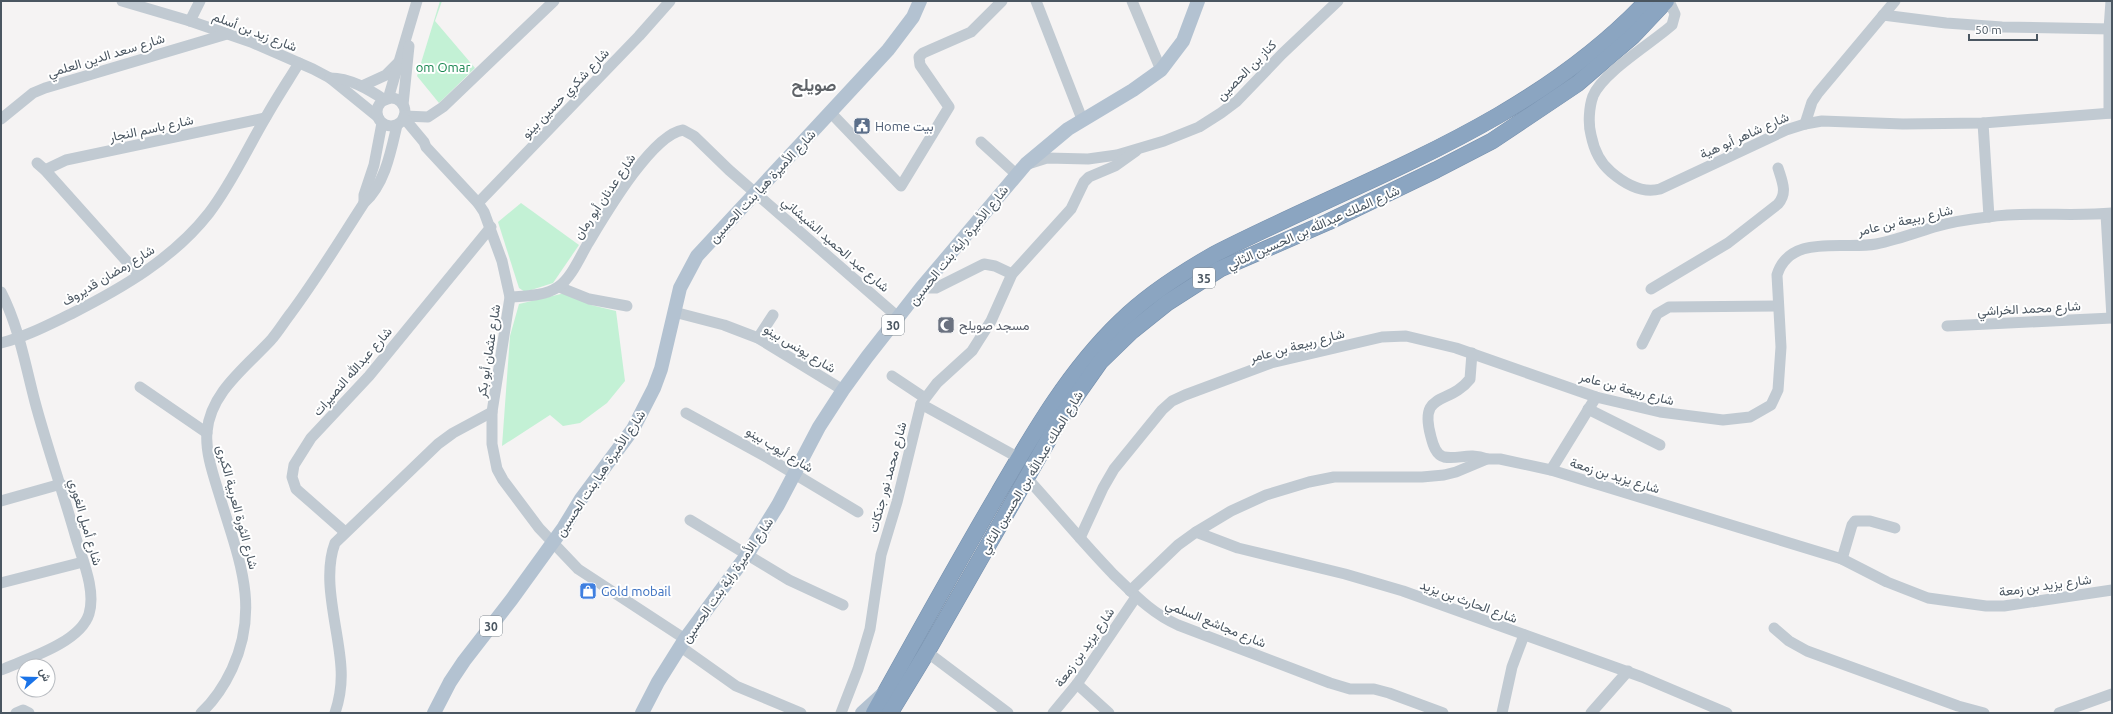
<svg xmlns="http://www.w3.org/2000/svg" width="2113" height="714" viewBox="0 0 2113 714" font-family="Ubuntu,Vazirmatn,sans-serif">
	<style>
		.green { fill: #c3f1d5 }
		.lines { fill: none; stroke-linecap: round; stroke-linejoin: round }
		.highway-casing { stroke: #7690ad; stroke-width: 17 }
		.minor { stroke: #c1cad2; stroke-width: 11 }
		.major { stroke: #b3c2d1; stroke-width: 14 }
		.highway { stroke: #8ba5c1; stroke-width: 16 }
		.labels { text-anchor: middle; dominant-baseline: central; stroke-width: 4; stroke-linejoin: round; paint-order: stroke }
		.shield { fill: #fff; stroke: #808990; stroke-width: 1 }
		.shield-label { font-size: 12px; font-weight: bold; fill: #4a5661 }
		.street-label { font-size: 13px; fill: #4a5661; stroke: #fff }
		.park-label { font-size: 13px; fill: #17864f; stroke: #fff }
		.service-label { font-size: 13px; fill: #4e5e75; stroke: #fff; text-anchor: start }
		.worship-label { font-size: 13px; fill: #5b616d; stroke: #fff; text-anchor: start }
		.shop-label { font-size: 13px; fill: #366cbe; stroke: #fff; text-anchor: start }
		.district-label { font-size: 17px; font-weight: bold; fill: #5f6368; stroke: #fff }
	</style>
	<rect width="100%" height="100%" fill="#f5f3f3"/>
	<g class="green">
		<path d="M440,1H442L435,21L475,68L439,103L417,76Z"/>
		<path d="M521,203L579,245L553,283L525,292L519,288L498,222Z"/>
		<path d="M565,293L591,305L616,311L625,381L607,403L580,423L563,426L550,415L502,446L510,336L519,304Z"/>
	</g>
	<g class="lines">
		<defs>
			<g id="highway">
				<path d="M874,713C915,639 956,565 999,492C1034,432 1070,370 1120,322C1147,295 1180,274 1213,255C1363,178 1529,126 1647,1"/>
				<path d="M890,713L927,652L1062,416L1100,362L1132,331L1167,303L1220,269L1328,222L1436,170L1492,141L1577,84L1633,36L1666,1"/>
			</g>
		</defs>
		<use href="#highway" class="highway-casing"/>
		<g class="minor">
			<path d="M122,1L190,21L251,42L313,69L330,78L378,117"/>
			<path d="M1036,1L1082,119"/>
			<path d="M1132,1L1161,70"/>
			<path d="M1669,1L1675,14L1672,25C1652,43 1603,72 1593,96C1589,107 1588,124 1591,135C1594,150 1599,162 1611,172C1625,184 1642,194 1660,189L1786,130L1805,124L1822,121L1903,124L1983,123L2112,113"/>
			<path d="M1883,15L1946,23L2002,27L2112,29"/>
			<path d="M190,21L200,1"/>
			<path d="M330,78C350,78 368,89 385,100"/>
			<path d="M362,86L386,75L398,63"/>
			<circle cx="391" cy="112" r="14"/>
			<path d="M388,99L417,1"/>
			<path d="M403,105L409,46"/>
			<path d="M831,113L901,186L949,107L920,65L919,57L923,53L971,32L1002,1"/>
			<path d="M2109,113V29L2111,1"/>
			<path d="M404,116L428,117L443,107L554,1"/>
			<path d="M404,118L424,142L426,147L478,203L484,212L502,261L510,297L492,412V444L497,469L503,480L539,528L578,569L685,639"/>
			<path d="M1,119L33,93L45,88L227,34"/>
			<path d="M1983,123L1989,217"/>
			<path d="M1805,124L1812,102L1818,93L1895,1"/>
			<path d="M981,142L1016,174"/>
			<path d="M37,163L45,170L139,275"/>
			<path d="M1028,164L1047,158L1088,159L1117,155L1164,141L1199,127L1221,113L1237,101L1282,54L1338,1"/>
			<path d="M45,170L66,160L265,118"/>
			<path d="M364,202V195L374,165L382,123"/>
			<path d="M478,203L639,36L670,1"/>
			<path d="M2106,214L2112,318"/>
			<path d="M559,287L589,299L627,306"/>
			<path d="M921,288H936L984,264L995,266L1012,274"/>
			<path d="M1651,289L1728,243L1778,204C1788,193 1782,181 1778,168"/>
			<path d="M1,292C19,327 25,364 35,402C47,447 63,492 76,538C83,561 96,591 89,614C80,643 26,659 1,670"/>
			<path d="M510,297C525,296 545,296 558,287C571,278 579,259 587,245C604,217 651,135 683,130L694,136L729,170L899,318"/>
			<path d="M674,312L724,325L758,338L843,390"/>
			<path d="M1947,326L2112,318"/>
			<path d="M758,338L773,315"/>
			<path d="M1,343C25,337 48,325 71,314C122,288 173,259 209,213C232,183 247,149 266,117C276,99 288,81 299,63"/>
			<path d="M1642,344L1657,314L1669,307L1777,306"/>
			<path d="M1472,353L1470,379C1449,406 1418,390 1431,437C1433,445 1436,455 1444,457C1458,460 1469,452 1487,459"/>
			<path d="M892,376L925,398"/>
			<path d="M140,387L207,433"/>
			<path d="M921,404L1019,458"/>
			<path d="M1588,409L1660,445"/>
			<path d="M686,413L768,458L858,512"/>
			<path d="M1551,470L1596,397"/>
			<path d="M1027,478C1056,510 1083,543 1113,574C1134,594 1151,613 1178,625L1330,683L1350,689H1374L1389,693L1443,713"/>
			<path d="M1,501L61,484"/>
			<path d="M690,520L789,580L843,605"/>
			<path d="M345,532L296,489L292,477L294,465L311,438L369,376L491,227"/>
			<path d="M1196,532L1238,548L1345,574L1403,591L1642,677L1727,713"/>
			<path d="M1080,538L1103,488L1114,469L1162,410L1172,401L1185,395L1271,363L1382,337L1406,336L1456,348L1596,397L1660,412L1723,420L1750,417L1771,405L1778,390L1781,347L1777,275C1790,233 1843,250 1876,244C1896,240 1915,233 1934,227C1951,222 1970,219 1988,217C2027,211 2072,217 2112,213"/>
			<path d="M1842,559L1852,525L1855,521H1870L1895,528"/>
			<path d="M1,583L83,562"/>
			<path d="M1130,591L1178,545L1196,532L1231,511L1266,495L1309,482L1334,477H1422L1444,475L1456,472L1487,459H1500L1551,470L1842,559L1887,582L1928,598L1986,606H2004L2112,590"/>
			<path d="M1774,628L1789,641L1807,651L1958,706L1984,713"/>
			<path d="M681,647L736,686L801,713"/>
			<path d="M927,652L1008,713"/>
			<path d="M1077,684L1109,713"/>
			<path d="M16,713L23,710L29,713"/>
			<path d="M201,713C215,700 224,686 232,669C261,607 238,557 220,497C214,477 205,453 207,432C210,393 246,367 271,340C278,332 284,322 291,313C317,278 340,240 364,203C385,184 391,151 397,125"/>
			<path d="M335,713C340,698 342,683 341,668C339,629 321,580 335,543L438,444L453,433L492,412"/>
			<path d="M841,713L858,669L870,629L881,555L897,502L921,404L937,383L972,351L991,321L1012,274L1071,209L1084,182L1089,177L1115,166L1136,151"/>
			<path d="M1053,713L1077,684L1136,597"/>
			<path d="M1502,713L1512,667L1524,635"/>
			<path d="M1591,713L1628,671"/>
			<path d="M2059,713L2112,694"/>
		</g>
		<g class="major">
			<path d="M434,713L450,682L464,661L512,599L564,527L581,499L633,429L654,388L661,369L680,288L697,256L888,50L913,17L920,1"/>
			<path d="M642,713L658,682L685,639L747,555L778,505L819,427L843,390L867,357L921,288L1026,164L1068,129L1133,90L1161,70L1183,41L1198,1"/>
			<path d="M862,713L884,693"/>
		</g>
		<use href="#highway" class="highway"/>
	</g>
	<defs>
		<symbol id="civic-square" viewBox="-11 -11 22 22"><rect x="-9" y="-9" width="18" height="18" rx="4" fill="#5c6f8a" stroke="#fff"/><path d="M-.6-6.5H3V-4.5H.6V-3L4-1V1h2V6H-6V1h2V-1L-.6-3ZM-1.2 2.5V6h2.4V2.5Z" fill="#fff"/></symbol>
		<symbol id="mosque-square" viewBox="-11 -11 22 22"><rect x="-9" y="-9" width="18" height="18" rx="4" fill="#6b7280" stroke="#fff"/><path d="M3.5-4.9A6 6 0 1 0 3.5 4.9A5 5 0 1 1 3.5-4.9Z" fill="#fff"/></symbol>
		<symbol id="shop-square" viewBox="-11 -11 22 22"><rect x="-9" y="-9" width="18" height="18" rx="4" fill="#3f7fe0" stroke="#fff"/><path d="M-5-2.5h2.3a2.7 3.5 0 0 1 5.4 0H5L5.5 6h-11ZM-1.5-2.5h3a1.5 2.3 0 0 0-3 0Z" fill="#fff"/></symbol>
	</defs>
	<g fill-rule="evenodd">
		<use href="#civic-square" x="852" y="116" width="20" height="20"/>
		<use href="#mosque-square" x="936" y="315" width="20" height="20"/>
		<use href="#shop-square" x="578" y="581" width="20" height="20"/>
	</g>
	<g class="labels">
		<g class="shield">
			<rect x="1193" y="268" width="22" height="20" rx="3"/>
			<rect x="882" y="315" width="22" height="20" rx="3"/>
			<rect x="480" y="616" width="22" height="20" rx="3"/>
		</g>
		<g class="shield-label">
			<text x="1204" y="278">35</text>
			<text x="893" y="325">30</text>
			<text x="491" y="626">30</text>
		</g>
		<g class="street-label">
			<text transform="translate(255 31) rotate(21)">شارع زيد بن أسلم</text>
			<text transform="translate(106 55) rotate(-17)">شارع سعد الدين العلمي</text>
			<text transform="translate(1246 70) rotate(-45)">كناز بن الحصين</text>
			<text transform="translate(565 93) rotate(-46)">شارع شكري حسين بينو</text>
			<text transform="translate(151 128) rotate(-12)">شارع باسم النجار</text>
			<text transform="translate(1744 135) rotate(-24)">شارع شاهر أبو هية</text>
			<text transform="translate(762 186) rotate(-47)">شارع الأميرة هيا بنت الحسين</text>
			<text transform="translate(604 196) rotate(-56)">شارع عدنان أبو رمان</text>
			<text transform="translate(1905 220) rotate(-13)">شارع ربيعة بن عامر</text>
			<text transform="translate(1313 227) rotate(-24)">شارع الملك عبدالله بن الحسين الثاني</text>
			<text transform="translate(836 244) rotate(41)">شارع عبد الحميد الشيشاني</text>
			<text transform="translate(958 245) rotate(-51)">شارع الأميرة راية بنت الحسين</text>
			<text transform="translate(108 275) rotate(-31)">شارع رمضان قديروف</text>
			<text transform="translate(2029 308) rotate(-3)">شارع محمد الخراشي</text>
			<text transform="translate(1297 345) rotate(-15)">شارع ربيعة بن عامر</text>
			<text transform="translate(800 348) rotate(31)">شارع يونس بينو</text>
			<text transform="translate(488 351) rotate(-81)">شارع عثمان أبو بكر</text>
			<text transform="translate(352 371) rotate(-49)">شارع عبدالله النصيرات</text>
			<text transform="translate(1627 388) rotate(15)">شارع ربيعة بن عامر</text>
			<text transform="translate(780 449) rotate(31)">شارع أيوب بينو</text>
			<text transform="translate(1031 472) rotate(-59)">شارع الملك عبدالله بن الحسين الثاني</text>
			<text transform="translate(600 473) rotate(-56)">شارع الأميرة هيا بنت الحسين</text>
			<text transform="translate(1615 475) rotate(17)">شارع يزيد بن زمعة</text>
			<text transform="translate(887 477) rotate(-75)">شارع محمد نور جنكات</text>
			<text transform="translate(238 507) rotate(75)">شارع الثورة العربية الكبرى</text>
			<text transform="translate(86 522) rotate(74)">شارع أميل الغوري</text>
			<text transform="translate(727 580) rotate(-55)">شارع الأميرة راية بنت الحسين</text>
			<text transform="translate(2045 585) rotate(-8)">شارع يزيد بن زمعة</text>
			<text transform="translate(1469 601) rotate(20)">شارع الحارث بن يزيد</text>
			<text transform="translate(1216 623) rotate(22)">شارع مجاشع السلمي</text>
			<text transform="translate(1084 647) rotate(-55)">شارع يزيد بن زمعة</text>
		</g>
		<g class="park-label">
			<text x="443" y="67">om Omar</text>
		</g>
		<g class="service-label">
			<text x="875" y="126">Home بيت</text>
		</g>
		<g class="worship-label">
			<text x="959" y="325">مسجد صويلح</text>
		</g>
		<g class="shop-label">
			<text x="601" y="591">Gold mobail</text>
		</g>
		<g class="district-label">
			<text x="814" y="84">صويلح</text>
		</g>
	</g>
	<rect width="2113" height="714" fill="none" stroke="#4a5661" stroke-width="4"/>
	<g transform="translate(36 678) rotate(70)"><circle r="19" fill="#ffffff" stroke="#b7bbc0"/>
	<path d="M0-3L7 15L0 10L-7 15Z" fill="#1a73e8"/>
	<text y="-6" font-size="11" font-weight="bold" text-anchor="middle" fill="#4a5661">ش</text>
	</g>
	<path d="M1969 34v6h68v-6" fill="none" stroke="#4a5661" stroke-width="2"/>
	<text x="1975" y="34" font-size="12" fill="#4a5661" stroke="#ffffff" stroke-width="3" paint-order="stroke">50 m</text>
</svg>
